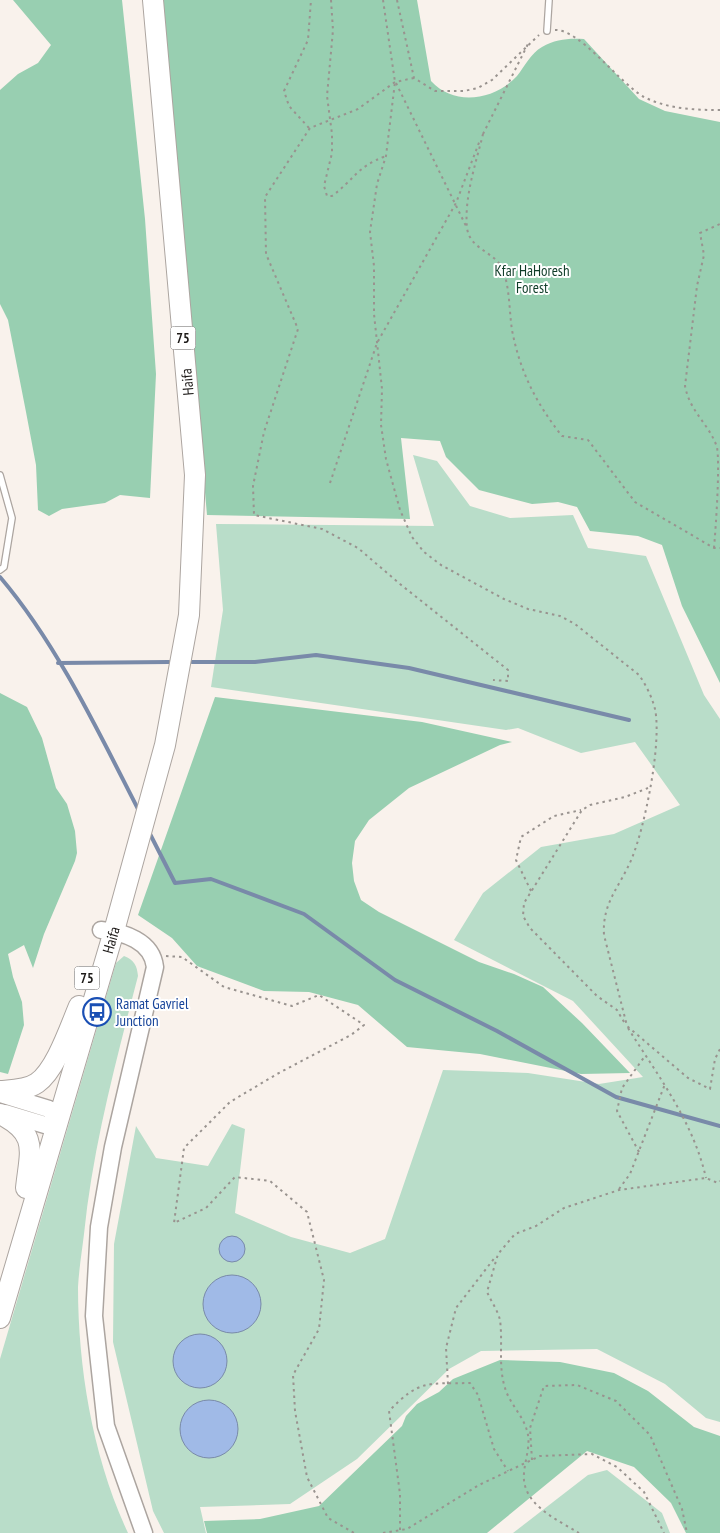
<svg xmlns="http://www.w3.org/2000/svg" width="720" height="1533" viewBox="0 0 720 1533" font-family="'PT Sans Narrow',sans-serif">
	<style>
		.green { fill: #b9ddc9 }
		.forest { fill: #98cfb1 }
		.water { fill: #a0bae7; stroke: #798aa9 }
		.lines { fill: none; stroke-linecap: round; stroke-linejoin: round }
		.stream { stroke: #798aa9; stroke-width: 4 }
		.lane-casing { stroke: #aca5a0; stroke-width: 8 }
		.secondary-casing { stroke: #aca5a0; stroke-width: 19 }
		.highway-casing { stroke: #aca5a0; stroke-width: 22 }
		.path { stroke: #99938f; stroke-width: 2; stroke-dasharray: 2.5 4; stroke-linecap: butt }
		.lane { stroke: #fff; stroke-width: 5.5 }
		.secondary { stroke: #fff; stroke-width: 16 }
		.highway { stroke: #fff; stroke-width: 20 }
		.labels { text-anchor: middle; dominant-baseline: central; stroke-width: 4; stroke-linejoin: round; paint-order: stroke }
		.shield { fill: #fff; stroke: #615f5d; stroke-width: 1 }
		.shield-label { font-size: 14px; font-weight: bold; fill: #1d1a18 }
		.park-label { font-size: 15px; fill: #103d29; stroke: #fff }
		.street-label { font-size: 15px; fill: #1d1a18; stroke: #fff }
		.transit-label { font-size: 15px; fill: #164399; stroke: #fff; text-anchor: start }
	</style>
	<rect width="100%" height="100%" fill="#f9f2ec"/>
	<g class="green">
		<path d="M413,455L437,461L470,506L510,518L573,515L588,548L646,556L704,695L720,719V1422L706,1418L665,1384L597,1349L481,1351L449,1369L357,1459L290,1504L200,1507L206,1533H164L153,1511L113,1342L114,1244L136,1126L156,1158L208,1166L232,1124L245,1129L235,1213L291,1237L350,1253L385,1239L443,1070L528,1073L599,1084L643,1077L573,1001L454,940L483,893L541,847L614,834L680,805L635,742L581,753L518,728L506,730L211,687L223,610L216,524L434,526Z"/>
		<path d="M124,956C134,960 137,965 138,976C116,1061 93,1146 84,1234C82,1251 79,1269 78,1287C78,1369 93,1458 128,1533H0V1359L116,963Z"/>
		<path d="M607,1470L662,1513L670,1533H513L588,1475Z"/>
	</g>
	<g class="forest">
		<path d="M13,0H122L145,219L156,374L150,498L120,495L105,503L62,509L49,516L38,510L36,465L26,412L8,320L0,304V90L18,74L38,63L51,45Z"/>
		<path d="M162,0H417L431,81C455,107 494,100 517,76C525,66 531,53 542,47C556,39 569,38 584,39L639,99L665,111L720,122V683L682,606L662,545L638,536L590,531L577,507L558,502L532,504L479,490L446,457L440,441L401,438L410,519L207,515Z"/>
		<path d="M0,693L27,707L42,738L56,788L67,804L75,831L77,853L75,861L44,934L33,968L24,945L8,954L13,977L22,1002L24,1025L8,1074L0,1072Z"/>
		<path d="M215,697L422,722L512,742L500,745L409,788L369,820L355,841L352,863L354,881L361,900L379,912L479,962L514,974L543,987L582,1023L630,1073L581,1074L480,1054L407,1047L358,1005L309,992L264,991L197,966L172,938L138,915Z"/>
		<path d="M500,1360L560,1362L614,1373L648,1391L694,1427L720,1436V1533H686L671,1503L634,1467L587,1451L487,1533H207L204,1521L260,1519L319,1506L402,1426L406,1416L417,1404L439,1392L453,1379Z"/>
	</g>
	<g class="water">
		<circle cx="232" cy="1249" r="13"/>
		<circle cx="232" cy="1304" r="29"/>
		<circle cx="200" cy="1361" r="27"/>
		<circle cx="209" cy="1429" r="29"/>
	</g>
	<g class="lines">
		<g class="stream">
			<path d="M0,577C57,644 99,733 139,811"/>
			<path d="M192,662H255L316,655L409,668L629,720"/>
			<path d="M58,663L169,662"/>
			<path d="M149,832L175,883L211,879L304,914L395,980L497,1031L616,1097L720,1126"/>
		</g>
		<defs>
			<g id="lane">
				<path d="M547,31L549,0"/>
				<path d="M0,475L12,518L4,567L0,570"/>
			</g>
			<g id="secondary">
				<path d="M101,930C124,932 152,941 155,967L113,1147L99,1227L94,1316L106,1426L144,1533"/>
				<path d="M0,1094L49,1109L58,1119L45,1125L5,1113"/>
			</g>
			<g id="highway">
				<path d="M0,1091C12,1090 27,1090 37,1083C56,1070 70,1027 79,1006"/>
				<path d="M0,1114C39,1134 30,1150 26,1188"/>
				<path d="M0,1318L114,931L165,745L189,615L195,475L153,0"/>
			</g>
		</defs>
		<use href="#lane" class="lane-casing"/>
		<use href="#secondary" class="secondary-casing"/>
		<use href="#highway" class="highway-casing"/>
		<g class="path">
			<path d="M331,0L333,30L327,96L332,134V153L324,186L327,196H332C354,180 356,167 386,156"/>
			<path d="M383,0L395,82L386,156L377,184L370,232L374,266V314L382,389L381,425L386,459L400,510L412,537L424,552L441,565L504,599L528,609L560,616L575,624L639,675C646,685 652,697 655,709C662,743 645,826 632,858C620,887 602,902 604,935L627,1026L688,1078L710,1089L715,1059L720,1049"/>
			<path d="M397,0L414,78L435,91H464L478,88L492,80L539,35"/>
			<path d="M555,30C580,29 619,83 644,97C668,109 694,110 720,110"/>
			<path d="M414,78L395,82L358,109L310,128L265,197L266,254L298,329L264,432L253,486L254,515L322,529L358,548L400,584L508,670V681L493,680"/>
			<path d="M396,83L466,226"/>
			<path d="M309,128L289,106L284,91L308,40L311,0"/>
			<path d="M483,134C476,163 464,197 467,228C470,250 496,252 503,270C510,289 509,310 512,330C520,372 536,403 562,436L588,440L635,502L714,548H720"/>
			<path d="M483,134L528,44"/>
			<path d="M330,483L377,343L456,203L480,140"/>
			<path d="M714,548C716,525 720,466 717,447C709,424 690,412 685,386L697,286L704,255L700,233L720,224"/>
			<path d="M531,891L516,860L521,837L554,816L581,810"/>
			<path d="M166,956L182,957L224,987L292,1006L319,995L364,1025L351,1035L277,1074L230,1102L184,1148L174,1223L206,1208L235,1177L270,1181L307,1212L324,1280L319,1329L293,1375L295,1411L307,1477L328,1518L354,1533"/>
			<path d="M624,1022L617,1010L597,996L530,928L523,916L524,903L582,810L590,805L625,797L648,788"/>
			<path d="M628,1028C658,1076 693,1121 706,1178"/>
			<path d="M639,1152L617,1111L622,1088L645,1056"/>
			<path d="M619,1189L630,1174L665,1084"/>
			<path d="M448,1384L446,1348L456,1308L496,1256"/>
			<path d="M532,1460L530,1428L544,1386L577,1385L616,1401L650,1435L682,1509L687,1533"/>
			<path d="M400,1530V1494L389,1411C420,1379 427,1384 470,1383L478,1395L494,1449L508,1471"/>
			<path d="M383,1533L407,1529L479,1485L540,1456L592,1454L617,1467L644,1492L664,1533"/>
			<path d="M579,1533C556,1519 521,1504 524,1473C525,1460 530,1448 528,1435C525,1417 510,1405 505,1388C498,1366 503,1343 500,1320C498,1311 491,1301 487,1292L498,1254L515,1234L536,1226L564,1208L619,1190L706,1178L718,1183L720,1181"/>
		</g>
		<use href="#lane" class="lane"/>
		<use href="#secondary" class="secondary"/>
		<use href="#highway" class="highway"/>
	</g>
	<defs>
		<symbol id="bus-ring" viewBox="-11 -11 22 22"><circle r="9.5" fill="#fff" stroke="#1a4fb4" stroke-width="1.5"/><path d="M-5-6H5V4H4V6H2V4H-2V6H-4V4H-5ZM-3.5-4V0h7V-4ZM-3.5 1.2v1.5H-2V1.2ZM2 1.2v1.5H3.5V1.2Z" fill="#1a4fb4"/></symbol>
	</defs>
	<g fill-rule="evenodd">
		<use href="#bus-ring" x="81" y="996" width="32" height="32"/>
	</g>
	<g class="labels">
		<g class="shield">
			<rect x="170.5" y="326.5" width="25" height="23" rx="4"/>
			<rect x="74.5" y="966.5" width="25" height="23" rx="4"/>
		</g>
		<g class="shield-label">
			<text x="183" y="338">75</text>
			<text x="87" y="978">75</text>
		</g>
		<g class="park-label">
			<text x="532" y="270">Kfar HaHoresh<tspan x="532" dy="17">Forest</tspan></text>
		</g>
		<g class="street-label">
			<text transform="translate(187 382) rotate(-95)">Haifa</text>
			<text transform="translate(111 940) rotate(-74)">Haifa</text>
		</g>
		<g class="transit-label">
			<text x="116" y="1003">Ramat Gavriel<tspan x="116" dy="17">Junction</tspan></text>
		</g>
	</g>
</svg>
